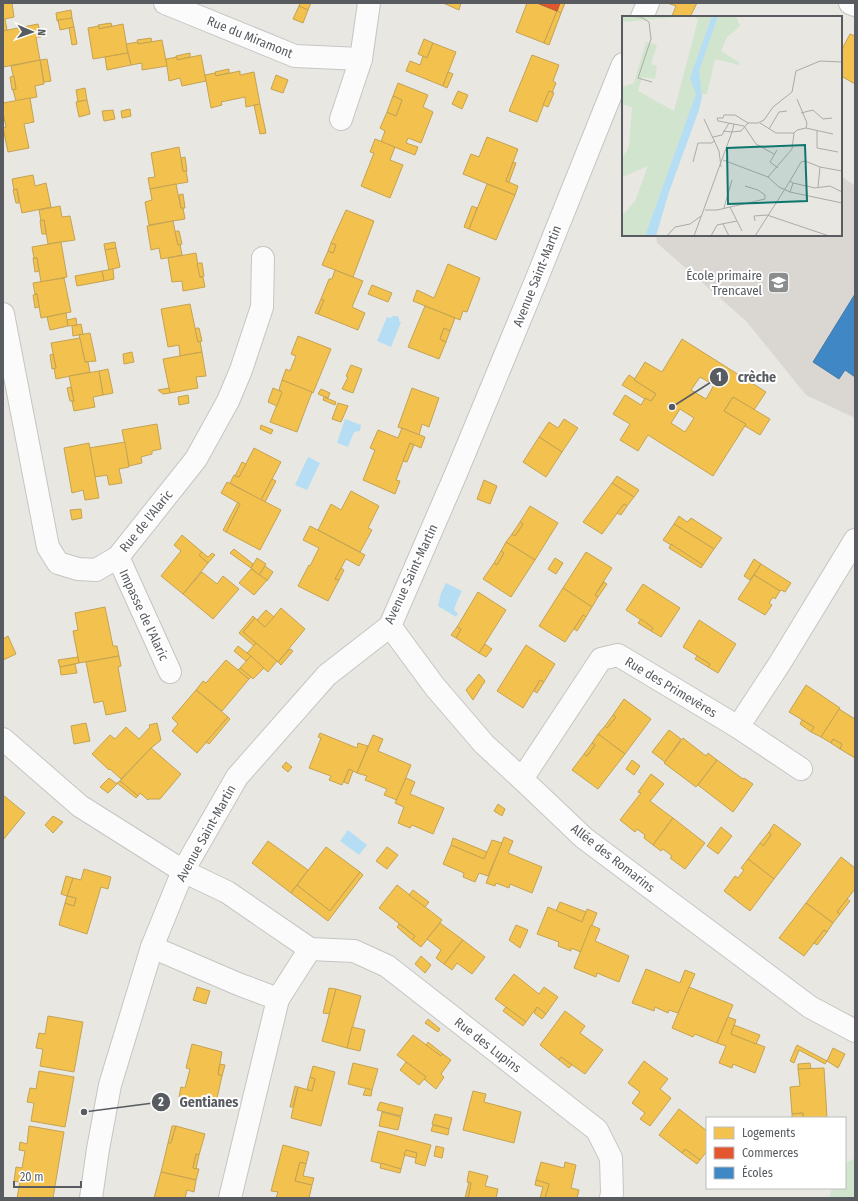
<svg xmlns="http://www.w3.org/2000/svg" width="858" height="1201" viewBox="0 0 858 1201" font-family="'Fira Sans Condensed',sans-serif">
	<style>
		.education { fill: #dad7d2 }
		.green { fill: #d1e4cd }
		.water { fill: #b5def4 }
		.homes { fill: #f2c14e; stroke: #c4a353; fill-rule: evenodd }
		.shops { fill: #e4572e; stroke: #ba583d }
		.schools { fill: #3f88c5; stroke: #467ba7 }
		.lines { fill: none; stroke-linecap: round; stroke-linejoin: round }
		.minor-casing { stroke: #c5c5c4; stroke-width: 24 }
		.minor { stroke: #fcfbfb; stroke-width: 22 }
		.labels { text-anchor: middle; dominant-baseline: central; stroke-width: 4; stroke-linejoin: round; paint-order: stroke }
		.street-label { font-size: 13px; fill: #585c60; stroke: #fff }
		.poi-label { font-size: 13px; fill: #585c60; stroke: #fff; text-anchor: end }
		.inset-road { fill: none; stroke: #aaabaa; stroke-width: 1 }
		.view { fill: #0f766e; fill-opacity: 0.15; stroke: #0f766e; stroke-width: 2 }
		.inset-edge { fill: none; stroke: #585c60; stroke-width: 2 }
		.leader { fill: none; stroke: #585c60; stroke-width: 1.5 }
		.callout-dot { fill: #585c60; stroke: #fff; stroke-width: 1.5 }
		.mark-label { font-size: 12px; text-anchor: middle; font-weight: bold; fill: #fff }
		.callout-label { font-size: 14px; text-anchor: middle; font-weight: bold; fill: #585c60; stroke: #fff; stroke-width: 4; stroke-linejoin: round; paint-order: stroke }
	</style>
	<rect width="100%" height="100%" fill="#e8e7e2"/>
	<path class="education" d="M841,176L855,186V418L806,395L746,321L657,243L656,235H841Z"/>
	<path class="green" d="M855,1158V1198H829L832,1188H845V1164Z"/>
	<g class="water">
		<path d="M393,316H397L399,318V321L401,322L391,347L377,341L387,317L391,318Z"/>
		<path d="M345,419L361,425L360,431L354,432L348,447L337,443Z"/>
		<path d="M308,457L320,463L307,490L295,485Z"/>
		<path d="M446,583L462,591L457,601L454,610L458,613L456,617L438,606L441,593Z"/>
		<path d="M348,830L367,845L359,855L340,841Z"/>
	</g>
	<g class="homes">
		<path d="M3,3H12L14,17L5,19L7,30L3,31Z"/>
		<path d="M300,3H311L308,10L299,6Z"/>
		<path d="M443,3H461L459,10Z"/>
		<path d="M527,3H537L557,11L544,43L516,32Z"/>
		<path d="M560,3H565L561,13L557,11Z"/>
		<path d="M667,3H697L690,17H675L672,16L676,6Z"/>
		<path d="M299,6L308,10L303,23L293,19Z"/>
		<path d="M71,10L72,18L57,21L56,13Z"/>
		<path d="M557,11L561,13L549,45L544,43Z"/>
		<path d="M72,18L74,27L60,30L58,20Z"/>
		<path d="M111,23L112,26L99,29L98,25Z"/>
		<path d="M38,24L41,37H36L40,60L3,67V31Z"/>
		<path d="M123,24L128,53L93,59L88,28L99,26V29Z"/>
		<path d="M74,27L77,44L72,45L69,28Z"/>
		<path d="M850,34L855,36V84L841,76V51Z"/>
		<path d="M151,38L152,42L138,44L137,40Z"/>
		<path d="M424,39L433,43L427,58L418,54Z"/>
		<path d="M162,40L167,66L142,70V63L131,65L126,44L138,42V44Z"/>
		<path d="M433,43L456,52L443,86L406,71L410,61L420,65L423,56L427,58Z"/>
		<path d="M128,53L131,65L107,70L105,57Z"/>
		<path d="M190,53V57L177,60L176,56Z"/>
		<path d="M201,55L206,81L182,86L180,78L169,81L166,59L177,57V60Z"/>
		<path d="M532,55L559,65L553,81L556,83L552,93L549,91L537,122L509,111Z"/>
		<path d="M47,59L51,81L44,82L40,60Z"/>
		<path d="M40,60L44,84L35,86L37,97L16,101L13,90L16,89L11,66Z"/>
		<path d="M229,69V73L216,76L215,72Z"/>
		<path d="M240,71V75L254,72L260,104L246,107L245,97L221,102L222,105L211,108L205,75L215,73L216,76Z"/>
		<path d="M448,72L453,74L447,88L443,86Z"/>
		<path d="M276,75L288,80L283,93L271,89Z"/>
		<path d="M14,76L16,89L12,90L10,77Z"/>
		<path d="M398,83L428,95L423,107L433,112L421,143L408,138L406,143L418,147L415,155L381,142L385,131L380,128L387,112L396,116L402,100L393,96Z"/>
		<path d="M85,88L87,100L78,102L76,90Z"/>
		<path d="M458,91L468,95L462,109L452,104Z"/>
		<path d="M549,91L554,93L548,107L543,105Z"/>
		<path d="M393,96L402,100L396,116L387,112Z"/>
		<path d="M30,98L34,122L24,124L29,148L8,152L3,128L6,127L3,113V103Z"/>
		<path d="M87,100L90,114L79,117L76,102Z"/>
		<path d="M260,104L266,133L260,134L254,105Z"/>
		<path d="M130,109L131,116L122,118L121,111Z"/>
		<path d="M113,110L115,119L104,121L102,111Z"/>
		<path d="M487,137L518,149L506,181L518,186L515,195L463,174L471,154L479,157Z"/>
		<path d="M375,139L395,147L390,160L403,165L390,198L361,186L374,153L370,152Z"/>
		<path d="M179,147L183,171H186L188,182L150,189L148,178L155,177L151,153Z"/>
		<path d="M185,157L187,171H183L181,158Z"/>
		<path d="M513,162L516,163L509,182L506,181Z"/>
		<path d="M33,175L35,186L46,183L51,207L22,213L17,189L14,190L12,179Z"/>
		<path d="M176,184L181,208H183L185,219L149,225L145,202L152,200L150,189Z"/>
		<path d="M487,184L515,195L496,240L469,229Z"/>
		<path d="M17,189L19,203H16L13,190Z"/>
		<path d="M183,194L185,208H181L179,195Z"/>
		<path d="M60,206L62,217L70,216L75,240L48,244L44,220L41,221L39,210Z"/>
		<path d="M472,206L477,208L469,229L464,227Z"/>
		<path d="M346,210L374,221L353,277L322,265L328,251L333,253L336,245L331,243Z"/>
		<path d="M44,220L46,234H42L40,221Z"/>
		<path d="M173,221L178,245L180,244L182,255L161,259L159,248L151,250L147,226Z"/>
		<path d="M177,231H179L182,244L178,245L175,232Z"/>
		<path d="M61,242L67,277L41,282L37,258H34L32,247Z"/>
		<path d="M115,242L116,248L105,250L104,244Z"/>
		<path d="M331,243L336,245L333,253L328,251Z"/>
		<path d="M116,248L120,267L109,270L105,250Z"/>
		<path d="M196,253L200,277H203L205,287L183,291L182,281L172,282L168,258Z"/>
		<path d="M33,258H37L39,271L35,272Z"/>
		<path d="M199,263H202L204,276L200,277L197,264Z"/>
		<path d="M448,264L480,278L467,312L463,311L460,320L413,301L417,290L434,298Z"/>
		<path d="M113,269L114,279L104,281L102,271Z"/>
		<path d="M335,270L363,281L352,307L365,313L358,330L318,314L324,300L321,299L329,279H332Z"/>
		<path d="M102,271L104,281L77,286L75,276Z"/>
		<path d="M64,278L71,312L41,318L37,294H35L33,283Z"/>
		<path d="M372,285L392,293L388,302L368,294Z"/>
		<path d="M37,294L39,307L35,308L33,295Z"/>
		<path d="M321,299L324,300L318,314L315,313Z"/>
		<path d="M190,304L198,342L200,341L202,352L180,356L179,345L168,347L161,309Z"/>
		<path d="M425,306L455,318L450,331L444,328L440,339L446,342L439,359L408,347Z"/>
		<path d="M66,313L68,326L50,330L47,317Z"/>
		<path d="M76,318L77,325L68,326L67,320Z"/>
		<path d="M81,324L83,334L73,336L72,326Z"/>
		<path d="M197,328H199L202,341L198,342L195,329Z"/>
		<path d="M444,328L450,331L446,342L440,339Z"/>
		<path d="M90,333L96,361L85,362L79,335Z"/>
		<path d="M298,336L331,349L313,393L282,380L286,369L290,371L296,356L291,354Z"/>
		<path d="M80,338L85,362H88L90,372L56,379L54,368H56L51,343Z"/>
		<path d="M682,339L766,392L754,410L733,397L724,411L746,424L713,476L648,435L638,451L620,440L630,424L613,414L625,395L641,405L645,398L651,401L656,394L634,380L645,362L662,372ZM700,377L714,385L706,399L691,390ZM680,409L694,418L685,432L671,423Z"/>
		<path d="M132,352L134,362L124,364L123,354Z"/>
		<path d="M202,352L206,376L196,377L198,388L170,393L163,359Z"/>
		<path d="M53,354L56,368L52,369L50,355Z"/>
		<path d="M351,365L362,369L353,393L342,389L348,377L346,376Z"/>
		<path d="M108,369L113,393L103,395L99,371Z"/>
		<path d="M99,371L103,395L93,397L95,407L74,411L72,401H74L69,376Z"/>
		<path d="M629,375L635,379L634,380L656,394L651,401L645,398V399L622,385Z"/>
		<path d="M282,380L312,392L297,432L270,422L282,392L279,390Z"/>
		<path d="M71,387L74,401H70L67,388Z"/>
		<path d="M169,388L170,393L163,394L158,390Z"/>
		<path d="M273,388L282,392L277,406L268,402Z"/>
		<path d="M412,388L439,398L429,427L422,424L419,435L398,427Z"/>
		<path d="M321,389L330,393L328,398L318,394Z"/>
		<path d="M188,395L189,403L179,405L178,397Z"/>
		<path d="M324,397L336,402L335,405L323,400Z"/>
		<path d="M733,397L770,419L760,435L745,426L746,424L724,411Z"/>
		<path d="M338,403L348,406L341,422L332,419Z"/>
		<path d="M564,419L578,428L562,452L539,437L549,422L558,428Z"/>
		<path d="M157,424L161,449L152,451V454L141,457L142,463L129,466L122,430Z"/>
		<path d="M261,425L273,430L271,434L260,429Z"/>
		<path d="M402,428L425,437L421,448L410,443L396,480L400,481L395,494L363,480L375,450L370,448L378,430L398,438Z"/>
		<path d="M539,437L562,452L546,477L523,462Z"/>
		<path d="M125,442L129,467L119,469L122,483L109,485L107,475L95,477L89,448Z"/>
		<path d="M89,443L99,498L85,500L83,490L72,493L64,448Z"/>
		<path d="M410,443L414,445L407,462L403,461Z"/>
		<path d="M254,448L281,462L261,500L230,483L234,475L239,477Z"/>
		<path d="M242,462L246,464L239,477L235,476Z"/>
		<path d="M617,476L639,490L634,497L612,483Z"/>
		<path d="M272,479L276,481L265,502L261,500Z"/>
		<path d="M484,480L497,486L490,504L477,499Z"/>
		<path d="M227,482L281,510L260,550L226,532L240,504L221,493Z"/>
		<path d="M612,483L634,497L627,506L624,504L602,534L583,522Z"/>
		<path d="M351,491L379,506L368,528L372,530L360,552L318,530L331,504L341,510Z"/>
		<path d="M238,502L240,504L226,532L223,530Z"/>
		<path d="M624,504L627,506L621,515L617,513Z"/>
		<path d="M530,506L558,523L535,560L506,542L512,534L515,536L523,524L520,522Z"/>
		<path d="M81,509L82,518L72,520L70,510Z"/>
		<path d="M679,516L687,522L691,518L722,538L714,549L674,524Z"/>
		<path d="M520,522L523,524L515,536L512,534Z"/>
		<path d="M674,524L714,549L703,565L663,540Z"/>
		<path d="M310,526L365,555L359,566L346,559L335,579L339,580L328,601L298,586L309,565L310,566L319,548L303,540Z"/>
		<path d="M182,535L202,552L199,555L208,563L183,594L161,576L181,551L174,545Z"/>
		<path d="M506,542L535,560L511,597L483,579L494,563L497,565L504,553L501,551Z"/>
		<path d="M671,544L703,565L701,568L669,548Z"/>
		<path d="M234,549L253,564L251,568L230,553Z"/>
		<path d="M501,551L504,553L497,565L494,563Z"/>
		<path d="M202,552L208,557L212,553L215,555L208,563L199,555Z"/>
		<path d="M586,552L612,568L595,595L598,597L592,607L563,588Z"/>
		<path d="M257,558L266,564L259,575L251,568Z"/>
		<path d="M555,558L563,563L556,574L548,569Z"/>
		<path d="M754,559L761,564L750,580L744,576Z"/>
		<path d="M761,564L791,583L785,592L781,590L780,591L754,575Z"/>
		<path d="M265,566L273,572L267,581L259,575Z"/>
		<path d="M341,568L344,570L339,580L335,579Z"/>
		<path d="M251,569L267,580L254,595L239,583Z"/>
		<path d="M202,572L217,584L223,576L239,589L213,619L183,594Z"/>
		<path d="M754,575L780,591L775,599L773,597L769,603L772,605L765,615L738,599Z"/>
		<path d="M604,582L607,584L598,597L595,595Z"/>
		<path d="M643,584L680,608L661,637L651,631L653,628L626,610Z"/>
		<path d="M563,588L592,607L586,617L583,615L565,642L539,626Z"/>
		<path d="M478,592L506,610L479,653L456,638L461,629L457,627Z"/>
		<path d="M105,607L113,646H117L119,656L79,663L73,631L78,630L75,613Z"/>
		<path d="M281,608L305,629L278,662L243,632L255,618L265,627Z"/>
		<path d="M266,610L274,617L265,627L257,620Z"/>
		<path d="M583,615L586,617L577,631L574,629Z"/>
		<path d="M253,616L255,618L243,632L256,643L254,646L239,633Z"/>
		<path d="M641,619L653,628L651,631L638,623Z"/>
		<path d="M699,620L736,644L718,673L708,667L710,664L683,647Z"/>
		<path d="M457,627L461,629L456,638L451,635Z"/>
		<path d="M8,636L16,654L3,660V639Z"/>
		<path d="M256,643L277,661L268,672L247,653Z"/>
		<path d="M485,644L492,649L486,657L479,653Z"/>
		<path d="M526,645L555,664L544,682L540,680L523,708L497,691Z"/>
		<path d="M238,646L251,656L246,661L234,651Z"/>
		<path d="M290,649L293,651L281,665L278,662Z"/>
		<path d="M119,656L121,666L118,667L126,711L106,715L103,701L94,703L86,662Z"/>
		<path d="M251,656L264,668L253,679L240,668Z"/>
		<path d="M697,656L710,664L708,667L695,659Z"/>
		<path d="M78,657L79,663L60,667L58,660Z"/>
		<path d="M226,660L249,679L222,711L196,690L203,681L206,683Z"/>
		<path d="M75,664L77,673L61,675L60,667Z"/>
		<path d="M240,668L251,677L249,679L238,670Z"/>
		<path d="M479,674L485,681L473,700L466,690Z"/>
		<path d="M540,680L544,682L537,693L534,691Z"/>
		<path d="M806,685L840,708L821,737L811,732L814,727L789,712Z"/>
		<path d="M196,690L228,717L197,753L172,731L178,724L172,718Z"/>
		<path d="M624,699L651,719L625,754L598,734L605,726L607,728L616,717L613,715Z"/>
		<path d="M839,709L855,719V758L840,749L842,744L833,739L831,743L821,737Z"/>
		<path d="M613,715L616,717L607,728L605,726Z"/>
		<path d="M228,717L230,719L209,744L206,742Z"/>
		<path d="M802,720L814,727L811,732L800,724Z"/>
		<path d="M86,723L90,741L74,744L71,726Z"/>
		<path d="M157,723L161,740L150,749L121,779L110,769L109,770L92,754L110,735L115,739L126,727L139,739L150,727L149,725Z"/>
		<path d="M669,730L681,739L665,762L652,752Z"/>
		<path d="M320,733L357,748L358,743L368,746L357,773L349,769L342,785L329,780L331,776L309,768L321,738L318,737Z"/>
		<path d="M598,734L625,754L598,789L572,770L584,754L587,756L595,745L592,743Z"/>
		<path d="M373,735L383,739L378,751L411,765L397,800L384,795L387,789L365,780L367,776L357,773Z"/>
		<path d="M683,738L706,756L708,753L717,760L696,787L664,763Z"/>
		<path d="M833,739L842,744L840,749L831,743Z"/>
		<path d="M592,743L595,745L587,756L584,754Z"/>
		<path d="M151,748L181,774L160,799H149L148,800L140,793L138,796L120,781Z"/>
		<path d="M632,760L640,766L634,775L626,769Z"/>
		<path d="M717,760L743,779L744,778L753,784L733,812L698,785Z"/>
		<path d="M286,762L292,767L288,772L282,767Z"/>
		<path d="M349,769L353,771L348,784L344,782Z"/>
		<path d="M651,774L664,784L650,801L673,818L653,845L644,838L645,835L637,829L635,832L620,820L641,793L638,792Z"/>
		<path d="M109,778L117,784L108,793L100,787Z"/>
		<path d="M406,778L415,782L410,794L444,808L433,834L412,825L410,828L398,823L404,807L395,803Z"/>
		<path d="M120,781L138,796L136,798L117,783Z"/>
		<path d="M3,795L25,813L3,840Z"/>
		<path d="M498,804L505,809L502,816L494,811Z"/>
		<path d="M53,816L63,822L53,833L45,825Z"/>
		<path d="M673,818L705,843L685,869L670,858L672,856L663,849L661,851L653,845Z"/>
		<path d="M774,824L801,844L774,879L748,859L760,843L763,846L771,835L769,832Z"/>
		<path d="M721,827L732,836L718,854L707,846Z"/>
		<path d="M769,832L771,835L763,846L760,843Z"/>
		<path d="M504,837L513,841L508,853L542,867L532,893L510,884L509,888L496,883L495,886L486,883Z"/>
		<path d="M453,838L487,852L484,859L451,845Z"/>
		<path d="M492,840L502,843L488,876L479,873L475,882L463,877L464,873L443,864L451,845L484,859Z"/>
		<path d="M268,841L308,870L291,893L252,863Z"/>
		<path d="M326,847L360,872L330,911L297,885Z"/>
		<path d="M387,847L398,855L387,869L376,861Z"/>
		<path d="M841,857L855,868V889L837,912L840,914L833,923L806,903Z"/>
		<path d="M748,859L774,879L750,911L724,891L735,876L738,878L744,870L741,868Z"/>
		<path d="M84,869L111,877L108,889L101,887L87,934L59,925L65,903L74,906L76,898L67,896L73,878L81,880Z"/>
		<path d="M360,872L363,875L328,921L291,893L297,885L330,911Z"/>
		<path d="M66,876L73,878L67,896L61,894Z"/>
		<path d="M397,885L442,920L421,947L412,940L415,936L379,908Z"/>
		<path d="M413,890L429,902L425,907L409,895Z"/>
		<path d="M67,896L76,898L74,906L65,903Z"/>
		<path d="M847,899L850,901L840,914L837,912Z"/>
		<path d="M560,902L586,912L582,922L556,911Z"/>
		<path d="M806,903L833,923L827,932L824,930L804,956L779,938Z"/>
		<path d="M548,907L582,922L587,909L597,913L581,952L571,948V951L558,946L559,942L537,934Z"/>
		<path d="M440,923L463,940L444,964L436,958L441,950L427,939Z"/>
		<path d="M399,924L415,936L412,940L397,927Z"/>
		<path d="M516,925L528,930L520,948L509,940Z"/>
		<path d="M591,925L600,929L595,941L629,956L619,982L597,973L596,977L574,968Z"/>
		<path d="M824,930L827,932L817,945L814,943Z"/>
		<path d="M463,940L485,957L472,974L457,963L452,970L444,964Z"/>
		<path d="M421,956L431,965L425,973L415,964Z"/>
		<path d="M646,969L680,983L685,970L695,974L678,1013L669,1010L668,1013L655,1007L654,1011L632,1003Z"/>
		<path d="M514,974L539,994L544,987L558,997L546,1014L537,1007L526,1022L495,999Z"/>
		<path d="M197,987L210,991L206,1004L193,1000Z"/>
		<path d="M689,987L733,1005L717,1043L695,1034L693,1037L672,1028Z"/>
		<path d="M329,988L336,989L330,1014L323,1013Z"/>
		<path d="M336,989L361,996L347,1048L322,1041Z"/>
		<path d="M506,1007L526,1022L523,1026L503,1011Z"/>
		<path d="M537,1007L546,1014L542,1019L534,1013Z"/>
		<path d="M565,1011L585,1026L580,1033L603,1050L585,1074L561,1057L559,1060L540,1045Z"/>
		<path d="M48,1016L83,1022L74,1072L40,1066L43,1049L36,1048L39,1033L45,1034Z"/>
		<path d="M728,1017L736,1020L731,1034L765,1047L755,1073L733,1064L732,1068L719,1063L726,1046L717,1043Z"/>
		<path d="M428,1019L440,1029L438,1032L425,1023Z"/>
		<path d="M734,1025L760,1035L756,1044L731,1034Z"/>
		<path d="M352,1027L365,1030L360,1051L347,1048Z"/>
		<path d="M413,1035L441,1056L443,1054L451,1060L441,1074L444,1077L436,1089L424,1079L426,1077L397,1055Z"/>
		<path d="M428,1042L443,1054L441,1056L426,1045Z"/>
		<path d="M192,1044L222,1052L218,1074L222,1076L215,1107L179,1097L181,1087L185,1088L190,1069L186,1068Z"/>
		<path d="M797,1045L827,1061L825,1064L799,1050L794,1063L790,1061Z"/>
		<path d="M833,1048L845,1054L838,1068L827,1061Z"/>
		<path d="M561,1057L572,1065L569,1068L559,1060Z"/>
		<path d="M644,1061L668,1079L660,1089L671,1098L650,1126L640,1119L645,1113L632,1103L640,1092L628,1083Z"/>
		<path d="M406,1062L426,1077L419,1085L400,1070Z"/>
		<path d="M353,1063L378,1069L372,1090L348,1084Z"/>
		<path d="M810,1063L811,1069H798V1064Z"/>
		<path d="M220,1064L225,1065L222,1076L218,1074Z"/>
		<path d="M313,1066L335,1072L321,1126L291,1118L298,1087L312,1091L315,1079L310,1077Z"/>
		<path d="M824,1068L827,1118H803V1113L792,1114L790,1087L800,1086L798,1069Z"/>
		<path d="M39,1071L74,1077L65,1127L31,1121L34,1103L27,1102L30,1088L36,1089Z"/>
		<path d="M310,1077L315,1079L312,1091L307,1089Z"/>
		<path d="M295,1086L298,1087L293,1107H290Z"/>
		<path d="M366,1088L372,1090L371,1096L363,1095Z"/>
		<path d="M473,1091L486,1094L484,1102L521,1112L514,1143L463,1130Z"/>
		<path d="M380,1102L403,1108L401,1116L377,1110Z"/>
		<path d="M679,1109L707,1131V1151L700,1160L685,1149L682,1153L659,1135Z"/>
		<path d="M382,1112L401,1117L398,1130L379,1126Z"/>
		<path d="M803,1113V1118H792V1114Z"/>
		<path d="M435,1114L452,1118L449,1129L432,1124Z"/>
		<path d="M433,1125L449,1129L448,1135L431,1131Z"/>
		<path d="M29,1126L64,1132L53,1198H17L20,1182L14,1181L16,1167L22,1168L25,1151L19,1150L20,1142L27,1144Z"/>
		<path d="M172,1126H176L171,1143H168Z"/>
		<path d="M176,1126L205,1134L199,1155L196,1154L193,1168L199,1169L196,1180L161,1172L168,1143H171Z"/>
		<path d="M378,1131L431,1145L425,1166L415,1163L417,1153L406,1150L401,1169L371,1161Z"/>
		<path d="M283,1145L309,1152L306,1164L300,1162L295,1181L312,1185L309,1198H276L278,1192L271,1191Z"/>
		<path d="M436,1146L444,1148L442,1158L434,1156Z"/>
		<path d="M685,1149L700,1160L697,1164L682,1153Z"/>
		<path d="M406,1150L417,1153L416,1158L404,1155Z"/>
		<path d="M196,1154L199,1155L196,1169L193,1168Z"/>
		<path d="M300,1162L306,1164L303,1176L314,1178L312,1185L295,1181Z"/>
		<path d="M541,1162L564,1168L565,1162L576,1165L571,1188L579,1190L577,1198H545L549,1184L536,1180Z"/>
		<path d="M381,1163L401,1169L400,1173L380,1168Z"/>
		<path d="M469,1171L488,1176L485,1186L498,1189L496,1198H468L471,1183L467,1182Z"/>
		<path d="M161,1172L196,1180L194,1192L187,1190L185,1198H154Z"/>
		<path d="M536,1180L549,1184L545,1198H540L543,1187L535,1185Z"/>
		<path d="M469,1182L471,1183L468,1198H465Z"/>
	</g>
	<path class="shops" d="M537,3H560L557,11Z"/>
	<path class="schools" d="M855,294V377L845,370L839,379L813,362Z"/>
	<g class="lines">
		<defs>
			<g id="minor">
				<path d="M165,3L295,56L361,59"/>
				<path d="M850,3L855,5"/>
				<path d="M642,17L648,3"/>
				<path d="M341,119L361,59L369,3"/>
				<path d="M3,314L48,547L58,563L78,569L96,570L118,557L196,459L228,401L241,370L262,307L263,258"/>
				<path d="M118,557L170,672"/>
				<path d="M390,626L435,687L484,744L522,779L584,838L810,1007L855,1031"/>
				<path d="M738,727L780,663L855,540"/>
				<path d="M3,739L80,806L183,871L227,892L310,949L278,999L238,984L152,947"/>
				<path d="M522,779L601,659L618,655L738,727L801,769"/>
				<path d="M310,949L354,951L387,966L597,1130L611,1158L612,1193L611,1198"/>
				<path d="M91,1198L98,1149L110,1085L152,947L183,871L237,777L327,675L390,626L455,476L537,278L623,64"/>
				<path d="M230,1198L278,999"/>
			</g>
		</defs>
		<use href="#minor" class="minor-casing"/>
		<use href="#minor" class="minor"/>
	</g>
	<defs>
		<symbol id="school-square" viewBox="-11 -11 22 22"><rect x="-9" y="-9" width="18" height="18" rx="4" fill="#8a8d8e" stroke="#fff"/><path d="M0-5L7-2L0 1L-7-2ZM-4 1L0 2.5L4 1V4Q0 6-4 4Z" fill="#fff"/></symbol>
	</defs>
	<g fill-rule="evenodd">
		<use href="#school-square" x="766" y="270" width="25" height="25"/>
	</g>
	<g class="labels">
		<g class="street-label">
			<text transform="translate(250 37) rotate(22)">Rue du Miramont</text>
			<text transform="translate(537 276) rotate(-68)">Avenue Saint-Martin</text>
			<text transform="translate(146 521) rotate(-51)">Rue de l'Alaric</text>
			<text transform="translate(411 574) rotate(-65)">Avenue Saint-Martin</text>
			<text transform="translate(144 615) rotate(65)">Impasse de l'Alaric</text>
			<text transform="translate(671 687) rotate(31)">Rue des Primevères</text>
			<text transform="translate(206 833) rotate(-61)">Avenue Saint-Martin</text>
			<text transform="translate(613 858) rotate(38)">Allée des Romarins</text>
			<text transform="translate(488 1045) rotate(38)">Rue des Lupins</text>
		</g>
		<g class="poi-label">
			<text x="762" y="275">École primaire<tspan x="762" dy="15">Trencavel</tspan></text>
		</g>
	</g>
	<g transform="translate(622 16)">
		<rect width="220" height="220" fill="#e8e7e2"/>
		<path d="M0,0H64L2,6ZM72,0H114L118,10L105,21L99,35L118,47L117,49L93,43L85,78H74L23,220H0V200L13,185L26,150L0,161V142L7,131L10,91L0,88V71L12,67L24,26L35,29L29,48L35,50L33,63L20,61L16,75L52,95L76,4Z" fill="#d1e4cd"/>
		<path d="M90,0H96L77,55L80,81L77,94L47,176L34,220H23L74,78L68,62Z" fill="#b5def4"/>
		<path class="inset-road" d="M0,0L19,1L27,6L29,23L16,62L30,66M175,83L185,107L184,112M179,97L191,94L201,103L210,102M82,103L97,135L99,151M126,107L113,99H102L101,102H95L96,105L122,110L134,128L152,138M138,107L154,117H172M147,113L157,96L165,95M101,115L110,116L112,108M195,115V132L216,136M172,117L175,114L184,112L211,118M91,121L100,119L107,107M155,134L148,146L156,152M101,144L146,161L157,171L168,176L220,187M71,146L76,127H90L93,124M198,151L220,155M146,161L170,133L172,117M168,165L179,146L183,145L198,151L196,171M171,167L193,172L208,170L220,176M108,191L120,215M102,192L110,164M83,194H95L143,183V179L136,174L123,170M133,205L132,200L145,199L207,220M101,208L107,220M45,220L53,211L68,208L79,200M72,220L110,116L119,115L126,107H136L142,104L151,91L170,76L174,55L198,45L220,46M89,220L95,209L115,205M133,220L168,165L171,167L168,176"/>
		<path class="view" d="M183,129L185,185L106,188L105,132Z"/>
		<rect width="220" height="220" class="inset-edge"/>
	</g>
	<path class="leader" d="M672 407L719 377M84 1112L161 1102"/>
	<g class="callout-dot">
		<circle cx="672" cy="407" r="4"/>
		<circle cx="84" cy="1112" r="4"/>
		<circle cx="719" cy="377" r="10"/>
		<circle cx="161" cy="1102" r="10"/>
	</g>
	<g class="mark-label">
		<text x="719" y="381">1</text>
		<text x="161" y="1106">2</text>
	</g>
	<g class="callout-label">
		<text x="757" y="382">crèche</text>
		<text x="209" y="1107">Gentianes</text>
	</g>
	<rect width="858" height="1201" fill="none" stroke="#585c60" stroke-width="8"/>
	<rect x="706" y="1117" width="140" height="72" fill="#ffffff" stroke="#bcbebf"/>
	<rect x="714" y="1127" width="20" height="12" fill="#f2c14e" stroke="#bcbebf"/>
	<text x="742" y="1137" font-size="12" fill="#585c60">Logements</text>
	<rect x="714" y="1147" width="20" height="12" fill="#e4572e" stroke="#bcbebf"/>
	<text x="742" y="1157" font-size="12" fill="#585c60">Commerces</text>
	<rect x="714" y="1167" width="20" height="12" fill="#3f88c5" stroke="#bcbebf"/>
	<text x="742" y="1177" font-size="12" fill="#585c60">Écoles</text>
	<g transform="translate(32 32) rotate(92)" stroke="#ffffff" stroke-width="3" paint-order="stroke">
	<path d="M0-3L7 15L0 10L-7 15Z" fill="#585c60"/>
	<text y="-6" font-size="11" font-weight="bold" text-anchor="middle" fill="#585c60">N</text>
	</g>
	<path d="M14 1181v6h67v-6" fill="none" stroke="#585c60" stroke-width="2"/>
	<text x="20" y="1181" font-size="12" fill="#585c60" stroke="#ffffff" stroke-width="3" paint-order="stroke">20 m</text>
</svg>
